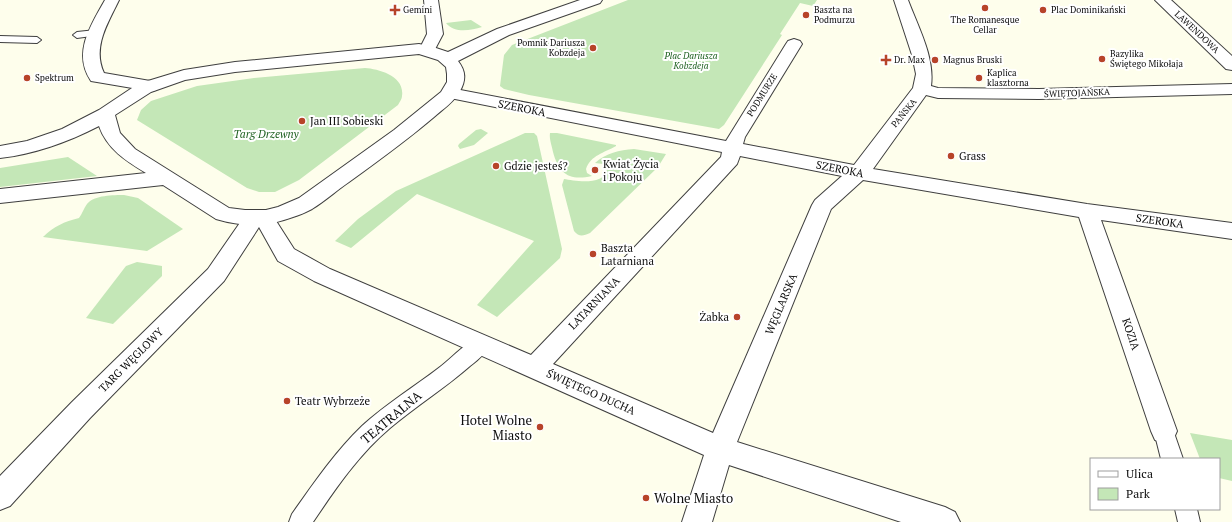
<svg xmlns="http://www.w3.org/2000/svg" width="1232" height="522" viewBox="0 0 1232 522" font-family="'PT Serif',serif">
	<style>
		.green { fill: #c4e7b7 }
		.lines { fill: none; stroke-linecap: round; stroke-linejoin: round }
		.service-casing { stroke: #3f3f3f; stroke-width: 2 }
		.pedestrian-casing { stroke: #3f3f3f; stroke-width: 2 }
		.minor-casing { stroke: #3f3f3f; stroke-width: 2 }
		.tertiary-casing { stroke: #3f3f3f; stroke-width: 2 }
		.service { fill: #fff; fill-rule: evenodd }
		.pedestrian { fill: #fff; fill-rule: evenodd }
		.minor { fill: #fff; fill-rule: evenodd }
		.tertiary { fill: #fff; fill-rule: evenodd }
		.poi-dot { fill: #b74329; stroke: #fff; stroke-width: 1.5 }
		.labels { text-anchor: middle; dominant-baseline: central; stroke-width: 4; stroke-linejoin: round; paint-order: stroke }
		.far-poi-label { font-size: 9px; fill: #0c0c0c; stroke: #fff; text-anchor: start }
		.far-street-label { font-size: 9px; fill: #0c0c0c; stroke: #fff }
		.far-park-label { font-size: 9px; font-style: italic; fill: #1f6121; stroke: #fff }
		.street-label { font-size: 11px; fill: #0c0c0c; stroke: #fff }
		.poi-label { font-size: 11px; fill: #0c0c0c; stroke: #fff; text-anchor: start }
		.park-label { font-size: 11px; font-style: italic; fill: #1f6121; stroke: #fff }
		.near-street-label { font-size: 13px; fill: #0c0c0c; stroke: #fff }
		.near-poi-label { font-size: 13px; fill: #0c0c0c; stroke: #fff; text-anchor: end }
	</style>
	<rect width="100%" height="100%" fill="#fefeec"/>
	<g class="green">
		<path d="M628,0H817L813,6L800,3L780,34L782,35L724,125L719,129L529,95L504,89L500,86L504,55L512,45Z"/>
		<path d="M471,20L482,27C471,30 455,34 446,23Z"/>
		<path d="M365,68C379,69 405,76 402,96C402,99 399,103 398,105L299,180L275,192H259L247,188L137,120L141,110L151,101L197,86L254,78Z"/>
		<path d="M481,129L488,133L474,145L460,149L458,146L459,144L476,130Z"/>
		<path d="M525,133H534L537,136L562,249L560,258L497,317L477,305L534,241L417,194L351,248L335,241L358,219L396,191Z"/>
		<path d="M550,133H557L616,145V146C604,153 591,155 586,169L587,173L592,176C569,181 559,174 553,152C552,146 549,139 550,133Z"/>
		<path d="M634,149L666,154L658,167L590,233C583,236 579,237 574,231L562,185L564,179C575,181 605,186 607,169L603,164L595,163C606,153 619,150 634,149Z"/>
		<path d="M68,157L97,176L0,187V168Z"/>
		<path d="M124,195L138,198L183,229L147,251L43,237C54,226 64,222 79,218C82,214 84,208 87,204C94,195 114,195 124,195Z"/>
		<path d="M137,262L162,266V276L113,324L86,318L126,266Z"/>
		<path d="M1190,433L1232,440V481L1219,478V459H1200Z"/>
	</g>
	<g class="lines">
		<defs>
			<g id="service">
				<path d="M96,30L99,31L100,33L99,35L77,38L73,35L77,32Z"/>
				<path d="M0,36L37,37L41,40L37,43L0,42Z"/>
			</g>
			<g id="pedestrian">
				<path d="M481,336L488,338L490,344C486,353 478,360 470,366C445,388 416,406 390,428C359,454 336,488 313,522H289L292,514C314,483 335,452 362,426C386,404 414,387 440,367C452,358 467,341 481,336Z"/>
				<path d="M1164,422L1171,424L1183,459H1161L1154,431L1157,424Z"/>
				<path d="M1175,509H1197L1200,522H1178Z"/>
			</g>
			<g id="minor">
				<path d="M105,0H119C108,23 92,47 104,73L156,82L159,86L156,90L150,91L97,82L91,81C72,53 91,25 105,0Z"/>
				<path d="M424,0H438L443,34L433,53L427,55L421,53L419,50L427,34Z"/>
				<path d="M894,0H908C918,27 935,57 931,86L938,88L1039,89L1232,84V94L1039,99L938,98L926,95L873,169L1087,204L1232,223V239L1101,220L1177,431L1173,440L1164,443L1155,440L1151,431L1079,217L863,180L831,209L737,442L945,507L955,512L960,522H901L729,465L712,522H682L704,455L314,281L278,261L259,227L224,281L90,418L10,506L0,510V476L72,402L208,269L246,214L264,210L271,213L294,249L330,269L531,355L721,157L722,152L450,98L444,97L441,93L444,89L450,88L726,141L786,44L788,41L794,39L800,41L802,44L745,137L743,144L854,165L913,88L916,74L912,55ZM740,156L842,176L815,200L812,205L713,433L553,364L737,164Z"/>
				<path d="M1155,0H1171L1232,56V70L1226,69Z"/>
			</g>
			<path id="tertiary" d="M580,0H602L600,3L509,35L458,61C466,71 466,80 460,91C454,102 443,109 434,117C407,140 378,161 349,182C337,190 325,201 312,209C306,212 300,215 293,217C266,227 243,227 216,219L163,185L0,203V189L146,173C126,161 107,149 99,126C68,142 35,154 0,158V146L27,141L62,129L99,110L138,84L184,70L235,62L419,44L433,47L448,52L497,29ZM419,54L438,60L446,67L447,74V82L441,92L394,130L299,198L278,207L266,210H245L229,208L135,149L120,133L115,115L151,92L185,80L235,72Z"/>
		</defs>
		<use href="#service" class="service-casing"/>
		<use href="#pedestrian" class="pedestrian-casing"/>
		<use href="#minor" class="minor-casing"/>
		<use href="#tertiary" class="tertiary-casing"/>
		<use href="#service" class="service"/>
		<use href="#pedestrian" class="pedestrian"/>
		<use href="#minor" class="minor"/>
		<use href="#tertiary" class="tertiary"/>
	</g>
	<g class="poi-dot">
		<circle cx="985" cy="8" r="4"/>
		<path d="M393 4h4v4h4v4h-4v4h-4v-4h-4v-4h4z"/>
		<circle cx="1043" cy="10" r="4"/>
		<circle cx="806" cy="15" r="4"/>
		<circle cx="593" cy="48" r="4"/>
		<circle cx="1102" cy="59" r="4"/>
		<path d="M884 54h4v4h4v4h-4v4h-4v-4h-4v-4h4z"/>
		<circle cx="935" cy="60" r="4"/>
		<circle cx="27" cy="78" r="4"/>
		<circle cx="979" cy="78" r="4"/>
		<circle cx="302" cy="121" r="4"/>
		<circle cx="951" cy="156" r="4"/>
		<circle cx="496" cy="166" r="4"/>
		<circle cx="595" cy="170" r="4"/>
		<circle cx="593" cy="254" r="4"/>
		<circle cx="737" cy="317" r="4"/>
		<circle cx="287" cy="401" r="4"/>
		<circle cx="540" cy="427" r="4"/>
		<circle cx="646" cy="498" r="4"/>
	</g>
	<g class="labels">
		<g class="far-poi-label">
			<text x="403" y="10">Gemini</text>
			<text x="814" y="10">Baszta na<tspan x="814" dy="10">Podmurzu</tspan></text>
			<text x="1051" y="10">Plac Dominikański</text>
			<text x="985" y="20" text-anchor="middle">The Romanesque<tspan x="985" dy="10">Cellar</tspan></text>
			<text x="585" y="43" text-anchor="end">Pomnik Dariusza<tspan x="585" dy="10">Kobzdeja</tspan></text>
			<text x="1110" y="54">Bazylika<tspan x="1110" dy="10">Świętego Mikołaja</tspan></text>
			<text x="894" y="60">Dr. Max</text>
			<text x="943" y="60">Magnus Bruski</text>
			<text x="987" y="73">Kaplica<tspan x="987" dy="10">klasztorna</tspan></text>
			<text x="35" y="78">Spektrum</text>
		</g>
		<g class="far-street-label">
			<text transform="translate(1197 32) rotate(43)">LAWENDOWA</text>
			<text transform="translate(1077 93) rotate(-2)">ŚWIĘTOJAŃSKA</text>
			<text transform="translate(762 95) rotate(-58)">PODMURZE</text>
			<text transform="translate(904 113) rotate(-51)">PAŃSKA</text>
		</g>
		<g class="far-park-label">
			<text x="691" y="56">Plac Dariusza<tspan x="691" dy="10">Kobzdeja</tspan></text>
		</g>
		<g class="street-label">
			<text transform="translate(522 108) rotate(11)">SZEROKA</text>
			<text transform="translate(840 169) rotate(11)">SZEROKA</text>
			<text transform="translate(1160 221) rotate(8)">SZEROKA</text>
			<text transform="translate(594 303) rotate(-46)">LATARNIANA</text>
			<text transform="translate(781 304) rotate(-67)">WĘGLARSKA</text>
			<text transform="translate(1131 334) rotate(71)">KOZIA</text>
			<text transform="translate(131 360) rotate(-45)">TARG WĘGLOWY</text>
			<text transform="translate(591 392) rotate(24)">ŚWIĘTEGO DUCHA</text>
		</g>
		<g class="poi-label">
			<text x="310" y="121">Jan III Sobieski</text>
			<text x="959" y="156">Grass</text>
			<text x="603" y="164">Kwiat Życia<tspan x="603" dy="13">i Pokoju</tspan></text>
			<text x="504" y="166">Gdzie jesteś?</text>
			<text x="601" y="248">Baszta<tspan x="601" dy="13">Latarniana</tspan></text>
			<text x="729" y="317" text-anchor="end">Żabka</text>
			<text x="295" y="401">Teatr Wybrzeże</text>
		</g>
		<g class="park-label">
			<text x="266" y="134">Targ Drzewny</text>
		</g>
		<g class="near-street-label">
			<text transform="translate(391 417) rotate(-40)">TEATRALNA</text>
		</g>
		<g class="near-poi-label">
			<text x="532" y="420">Hotel Wolne<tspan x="532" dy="15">Miasto</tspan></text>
			<text x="654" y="498" text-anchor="start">Wolne Miasto</text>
		</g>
	</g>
	<rect x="1090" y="458" width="130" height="52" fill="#ffffff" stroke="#9e9e9e"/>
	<rect x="1098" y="471" width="20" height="6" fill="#ffffff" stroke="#9e9e9e"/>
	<text x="1126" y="478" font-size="12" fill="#0c0c0c">Ulica</text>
	<rect x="1098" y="488" width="20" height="12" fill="#c4e7b7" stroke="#9e9e9e"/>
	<text x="1126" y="498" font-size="12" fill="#0c0c0c">Park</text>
</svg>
